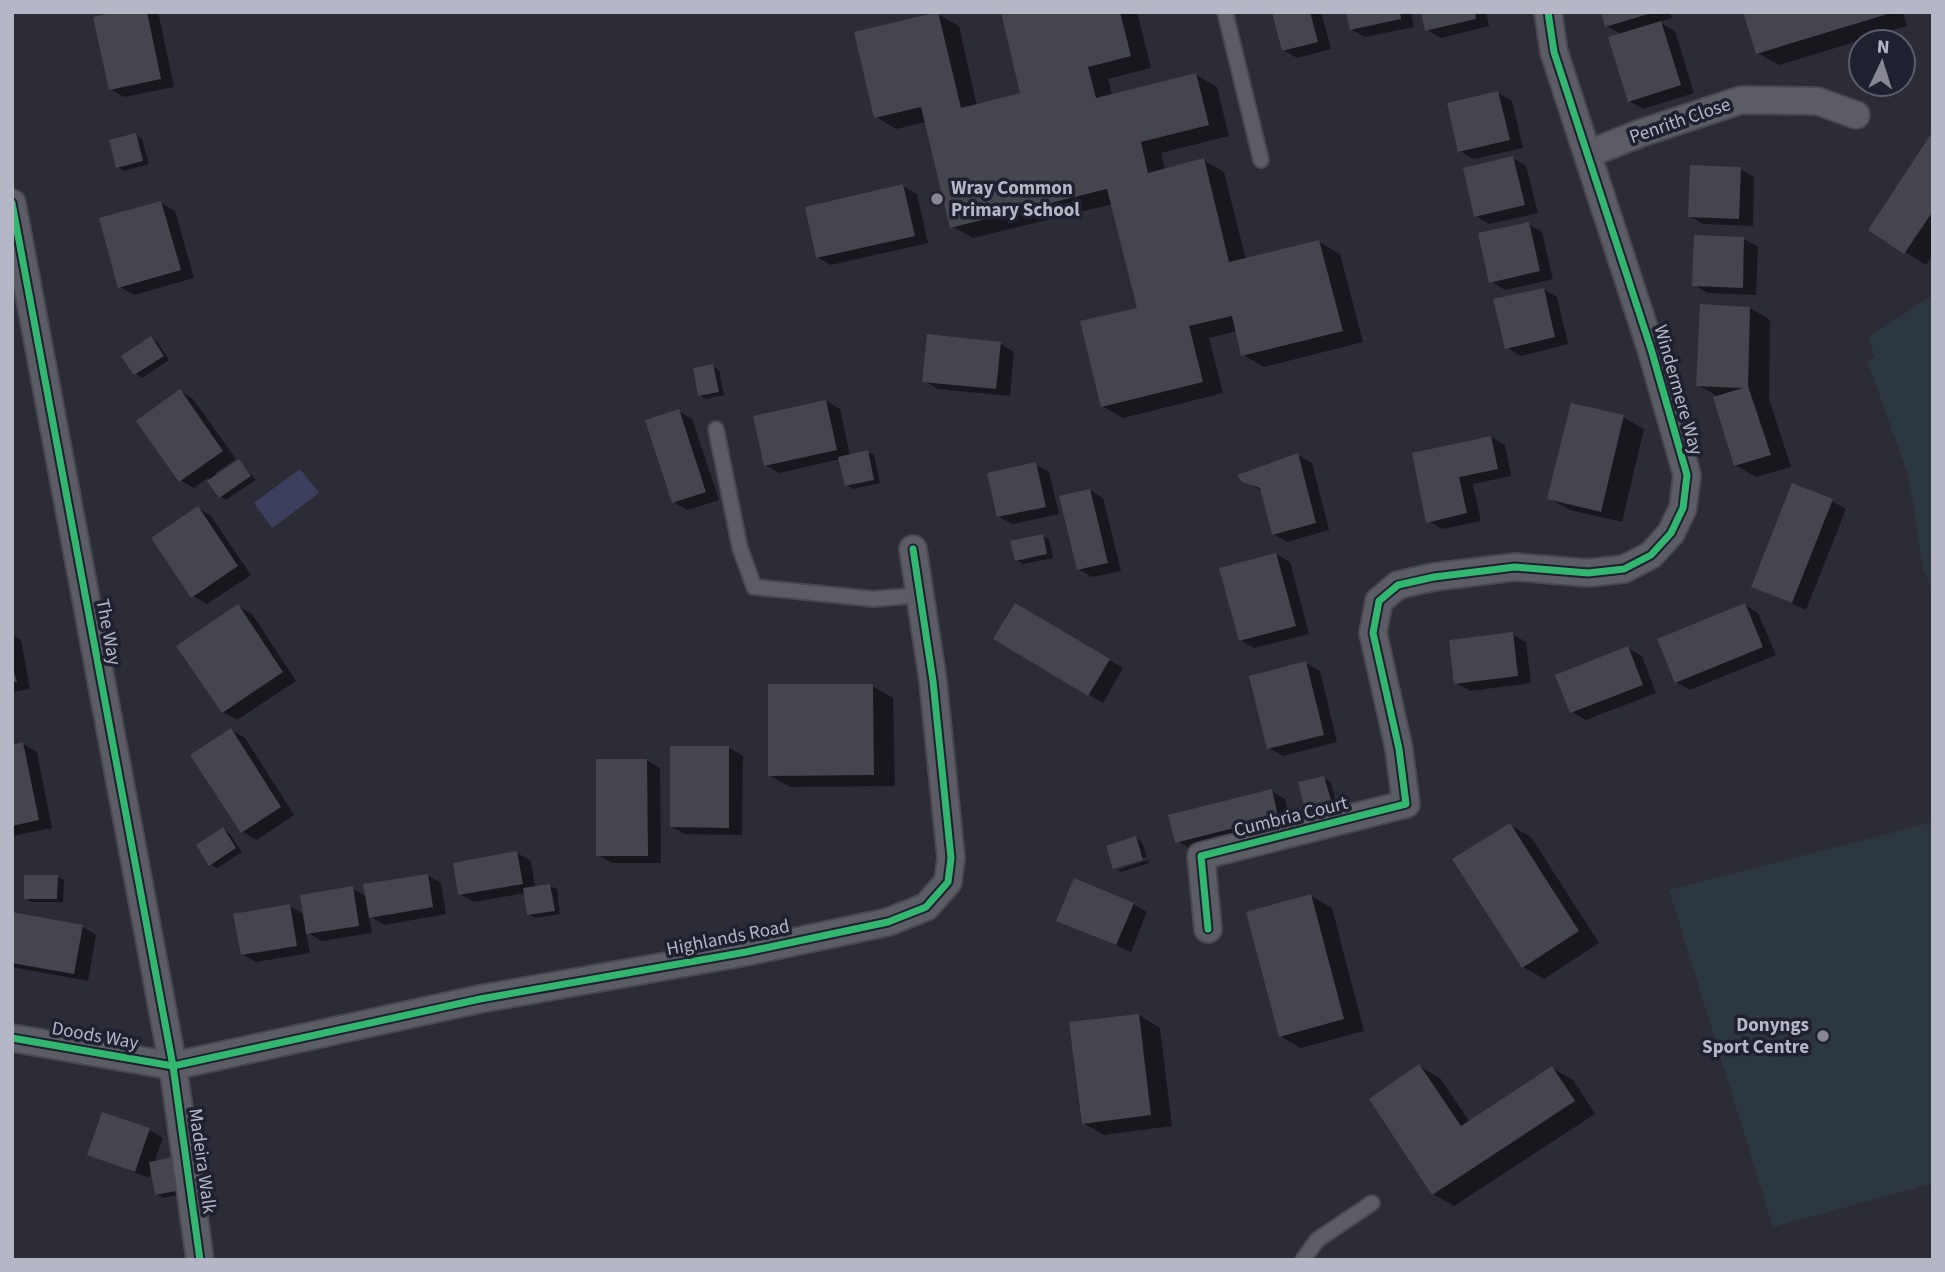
<svg xmlns="http://www.w3.org/2000/svg" width="1945" height="1272" viewBox="0 0 1945 1272" font-family="'Source Sans 3',sans-serif">
	<style>
		.green { fill: #2d373f }
		.water { fill: #3d3f5e }
		.shadow { fill: #0007 }
		.building { fill: #45454e }
		.lines { fill: none; stroke-linecap: round; stroke-linejoin: round }
		.service-casing { stroke: #484850; stroke-width: 18 }
		.minor-casing { stroke: #484850; stroke-width: 30 }
		.service { stroke: #5b5c64; stroke-width: 14 }
		.minor { stroke: #5b5c64; stroke-width: 26 }
		.cycleway-casing { stroke: #1f2130; stroke-width: 11 }
		.cycleway { stroke: #33b770; stroke-width: 7 }
		.poi-dot { fill: #868694; stroke: #1f2130; stroke-width: 2.5 }
		.labels { text-anchor: middle; dominant-baseline: central; stroke-width: 7; stroke-linejoin: round; paint-order: stroke }
		.street-label { font-size: 19px; fill: #b6b7c6; stroke: #1f2130 }
		.poi-label { font-size: 19px; font-weight: bold; fill: #b6b7c6; stroke: #1f2130; text-anchor: start }
	</style>
	<rect width="100%" height="100%" fill="#2c2c37"/>
	<g class="green">
		<path d="M1933,295V593L1923,568L1909,477L1867,361L1875,357L1869,337Z"/>
		<path d="M1933,822V1183L1773,1227L1669,890Z"/>
	</g>
	<path class="water" d="M300,469L319,493L272,528L254,503Z"/>
	<g class="shadow">
		<path d="M123,12H153L159,16L174,87L124,97L110,89Z"/>
		<path d="M1002,12H1137L1151,68L1108,79L1112,95L1196,75L1217,87L1229,136L1161,153L1165,170L1203,160L1224,172L1246,260L1319,242L1340,254L1363,342L1264,367L1243,355L1237,331L1209,338L1223,393L1123,418L1102,406L1139,309L1113,204L973,238L952,226L926,122L896,129L876,117L938,14L959,26L977,106L1022,95Z"/>
		<path d="M1274,12H1321L1331,49L1297,58L1283,50Z"/>
		<path d="M1348,12H1411L1414,27L1365,37L1351,29Z"/>
		<path d="M1423,12H1486L1489,26L1441,38L1427,30Z"/>
		<path d="M1603,12H1670L1672,18L1659,22L1675,31L1694,93L1643,109L1629,101L1623,35L1607,26Z"/>
		<path d="M1745,12H1903L1907,26L1779,65L1758,53Z"/>
		<path d="M1498,93L1512,101L1523,148L1474,159L1460,151Z"/>
		<path d="M1933,134V254L1926,265L1871,230Z"/>
		<path d="M135,135L142,139L149,164L124,171L117,167Z"/>
		<path d="M1513,158L1526,166L1538,213L1489,224L1476,216Z"/>
		<path d="M1740,169L1754,177L1753,226L1703,224L1689,216Z"/>
		<path d="M903,186L917,194L928,243L831,265L817,257Z"/>
		<path d="M161,203L175,211L194,278L134,295L120,287Z"/>
		<path d="M1528,224L1542,232L1553,279L1505,290L1491,281Z"/>
		<path d="M1744,239L1758,247L1756,295L1708,293L1694,285Z"/>
		<path d="M1543,289L1557,297L1568,344L1521,356L1507,348Z"/>
		<path d="M1750,308L1770,320L1769,399L1791,467L1756,477L1735,465L1719,397L1698,385Z"/>
		<path d="M151,338L157,342L169,360L142,378L136,374L124,356Z"/>
		<path d="M1001,344L1014,352L1010,396L938,389L924,381Z"/>
		<path d="M712,366L719,370L724,395L706,399L700,395Z"/>
		<path d="M180,391L193,399L236,459L215,473L217,476L239,461L256,480L226,500L220,496L208,478L194,488L180,480Z"/>
		<path d="M826,401L840,409L850,456L867,452L874,455L880,483L853,489L846,485L840,459L779,473L765,465Z"/>
		<path d="M678,411L692,419L719,500L687,510L673,502Z"/>
		<path d="M1623,417L1644,429L1622,522L1570,510L1549,498Z"/>
		<path d="M1491,437L1505,445L1511,476L1473,484L1481,521L1442,529L1428,521L1414,455Z"/>
		<path d="M1298,455L1312,463L1329,530L1287,542L1273,534L1262,491L1244,481Z"/>
		<path d="M1035,464L1049,472L1059,514L1012,524L998,516Z"/>
		<path d="M1090,490L1103,498L1121,571L1092,577L1078,569Z"/>
		<path d="M1832,501L1846,509L1806,610L1753,586Z"/>
		<path d="M198,508L211,516L251,575L207,604L193,596Z"/>
		<path d="M1042,536L1049,539L1053,558L1023,564L1016,560Z"/>
		<path d="M1276,554L1290,562L1309,634L1254,648L1240,640Z"/>
		<path d="M1016,605L1123,668L1103,703L996,639Z"/>
		<path d="M1745,605L1758,613L1776,655L1690,690L1676,682Z"/>
		<path d="M238,606L252,614L296,681L237,720L223,712Z"/>
		<path d="M1512,634L1526,642L1531,683L1470,691L1456,683Z"/>
		<path d="M12,635L21,640L30,689L12,692Z"/>
		<path d="M1628,648L1642,656L1656,693L1586,720L1572,712Z"/>
		<path d="M1306,663L1320,671L1337,742L1283,756L1269,748Z"/>
		<path d="M872,686L893,698L895,786L790,787L769,775Z"/>
		<path d="M231,730L245,738L294,815L257,840L243,832L192,756Z"/>
		<path d="M23,744L37,752L52,828L12,836V746Z"/>
		<path d="M729,748L743,756L742,835L685,834L671,826Z"/>
		<path d="M646,760L660,768L661,863H612L598,855Z"/>
		<path d="M1324,778L1331,782L1337,807L1313,812L1307,809Z"/>
		<path d="M1271,791L1285,799L1291,824L1191,849L1177,841Z"/>
		<path d="M1510,825L1531,837L1599,943L1544,979L1523,967Z"/>
		<path d="M223,829L229,833L242,852L217,868L211,865Z"/>
		<path d="M1136,838L1142,842L1147,857L1114,868Z"/>
		<path d="M517,853L531,861L535,888L550,886L557,889L560,914L535,918L528,914L525,893L474,902L460,894Z"/>
		<path d="M1148,860L1149,863L1121,872L1117,870Z"/>
		<path d="M427,875L441,883L446,914L385,925L369,916L372,933L322,941L306,932L310,953L256,962L242,954L289,906L305,915L352,888L367,897Z"/>
		<path d="M57,877L64,880L63,902H32L26,898Z"/>
		<path d="M1311,896L1332,908L1364,1031L1301,1048L1280,1036Z"/>
		<path d="M1133,904L1147,912L1131,952L1058,920Z"/>
		<path d="M12,914L83,927L96,935L88,981L12,967Z"/>
		<path d="M1139,1015L1160,1028L1172,1126L1104,1135L1083,1123Z"/>
		<path d="M1419,1066L1440,1078L1470,1122L1552,1068L1573,1080L1595,1114L1454,1206L1433,1194Z"/>
		<path d="M149,1130L163,1138L154,1163L191,1192L163,1198L157,1194L152,1169L149,1178L90,1155Z"/>
	</g>
	<g class="building">
		<path d="M114,12H147L161,79L109,90L93,17Z"/>
		<path d="M938,12L961,108L1020,93L1001,12H1120L1131,56L1088,67L1096,98L1196,73L1209,125L1141,142L1148,173L1204,158L1229,262L1319,240L1343,331L1241,356L1232,316L1189,326L1203,382L1101,407L1080,321L1137,308L1107,189L950,228L921,107L874,118L854,32Z"/>
		<path d="M1272,12H1310L1318,42L1282,51Z"/>
		<path d="M1346,12H1400L1401,19L1350,30Z"/>
		<path d="M1421,12H1475L1476,19L1425,31Z"/>
		<path d="M1601,12H1652V13L1605,27Z"/>
		<path d="M1743,12H1891V13L1756,54Z"/>
		<path d="M1661,21L1681,85L1628,102L1608,37Z"/>
		<path d="M1498,91L1510,140L1458,152L1447,103Z"/>
		<path d="M1933,131V211L1904,254L1868,230Z"/>
		<path d="M136,133L143,161L116,168L109,140Z"/>
		<path d="M1513,156L1525,205L1474,217L1463,168Z"/>
		<path d="M1690,165L1741,167L1739,219L1688,217Z"/>
		<path d="M903,184L915,236L816,258L805,207Z"/>
		<path d="M161,201L181,270L118,288L99,218Z"/>
		<path d="M1529,222L1540,271L1489,283L1478,233Z"/>
		<path d="M1694,235L1744,237L1743,288L1692,286Z"/>
		<path d="M1544,288L1555,337L1505,349L1493,299Z"/>
		<path d="M1700,304L1750,307L1748,386L1771,455L1734,466L1713,397L1743,388L1696,386Z"/>
		<path d="M927,334L1001,342L996,389L922,382Z"/>
		<path d="M151,336L164,356L134,375L121,356Z"/>
		<path d="M713,364L719,392L698,396L693,368Z"/>
		<path d="M180,389L223,451L179,482L136,421Z"/>
		<path d="M826,400L837,450L764,466L753,416Z"/>
		<path d="M1571,403L1624,415L1601,512L1547,499Z"/>
		<path d="M679,409L706,492L672,503L645,420Z"/>
		<path d="M1491,436L1498,469L1459,477L1467,513L1426,523L1412,453Z"/>
		<path d="M868,450L874,480L845,486L838,457Z"/>
		<path d="M1298,453L1316,523L1272,535L1260,488L1242,482L1237,475Z"/>
		<path d="M239,459L251,476L219,498L207,481Z"/>
		<path d="M1036,462L1046,507L997,517L987,473Z"/>
		<path d="M1792,483L1833,499L1792,603L1751,587Z"/>
		<path d="M1090,489L1108,563L1077,570L1059,496Z"/>
		<path d="M198,506L238,566L191,598L151,538Z"/>
		<path d="M1043,534L1047,554L1015,561L1010,541Z"/>
		<path d="M1276,553L1296,626L1239,641L1219,568Z"/>
		<path d="M1015,603L1110,659L1088,696L993,639Z"/>
		<path d="M1745,603L1763,647L1675,683L1657,639Z"/>
		<path d="M238,604L283,672L222,713L176,646Z"/>
		<path d="M1513,632L1518,676L1454,684L1449,640Z"/>
		<path d="M1628,646L1643,685L1570,713L1555,675Z"/>
		<path d="M1306,661L1324,735L1267,749L1249,676Z"/>
		<path d="M12,665L17,682H12Z"/>
		<path d="M768,684H873L874,775L768,776Z"/>
		<path d="M231,728L281,807L241,833L190,755Z"/>
		<path d="M23,742L39,820L12,826V745Z"/>
		<path d="M670,746H729V828L670,827Z"/>
		<path d="M596,759H647L648,856H596Z"/>
		<path d="M1324,776L1332,804L1305,810L1298,782Z"/>
		<path d="M1272,789L1278,817L1175,843L1168,815Z"/>
		<path d="M1510,823L1579,931L1522,968L1452,859Z"/>
		<path d="M223,827L236,848L209,866L196,845Z"/>
		<path d="M1136,836L1143,860L1113,869L1106,846Z"/>
		<path d="M517,851L523,884L458,895L453,863Z"/>
		<path d="M428,874L433,907L369,918L363,884Z"/>
		<path d="M24,875H58L57,899H24Z"/>
		<path d="M1074,878L1134,903L1116,945L1056,921Z"/>
		<path d="M550,884L555,911L527,915L523,888Z"/>
		<path d="M353,886L359,926L306,934L300,895Z"/>
		<path d="M1311,894L1344,1019L1279,1037L1246,912Z"/>
		<path d="M290,904L297,946L241,955L233,914Z"/>
		<path d="M12,912L83,925L74,974L12,963Z"/>
		<path d="M1139,1014L1151,1115L1082,1124L1069,1022Z"/>
		<path d="M1419,1064L1461,1126L1552,1066L1575,1101L1432,1195L1369,1099Z"/>
		<path d="M102,1112L150,1128L135,1172L87,1155Z"/>
		<path d="M179,1156L186,1189L155,1195L149,1162Z"/>
	</g>
	<g class="lines">
		<defs>
			<g id="service">
				<path d="M1225,12L1261,160"/>
				<path d="M716,429L740,548L754,587L874,599L920,595"/>
				<path d="M1303,1260L1317,1240L1372,1203"/>
			</g>
			<g id="minor">
				<path d="M1588,154L1641,133L1741,100L1817,101L1856,115"/>
				<path d="M12,203L173,1066L200,1260"/>
				<path d="M1208,929L1201,856L1406,804L1399,749L1373,633L1379,601L1398,585L1434,577L1515,567L1588,573L1624,569L1651,555L1671,533L1683,508L1687,475L1651,349L1554,52L1548,12"/>
				<path d="M12,1038L173,1066L480,999L746,952L888,922L926,907L948,882L951,858L933,681L913,549"/>
			</g>
		</defs>
		<use href="#service" class="service-casing"/>
		<use href="#minor" class="minor-casing"/>
		<use href="#service" class="service"/>
		<use href="#minor" class="minor"/>
		<defs>
			<g id="cycleway">
				<path d="M12,203L173,1066L200,1260"/>
				<path d="M1208,929L1201,856L1406,804L1399,749L1373,633L1379,601L1398,585L1434,577L1515,567L1588,573L1624,569L1651,555L1671,533L1683,508L1687,475L1651,349L1554,52L1548,12"/>
				<path d="M12,1038L173,1066L480,999L746,952L888,922L926,907L948,882L951,858L933,681L913,549"/>
			</g>
		</defs>
		<use href="#cycleway" class="cycleway-casing"/>
		<use href="#cycleway" class="cycleway"/>
	</g>
	<g class="poi-dot">
		<circle cx="937" cy="199" r="7"/>
		<circle cx="1823" cy="1036" r="7"/>
	</g>
	<g class="labels">
		<g class="street-label">
			<text transform="translate(1680 121) rotate(-19)">Penrith Close</text>
			<text transform="translate(1678 390) rotate(74)">Windermere Way</text>
			<text transform="translate(108 632) rotate(79)">The Way</text>
			<text transform="translate(1291 817) rotate(-14)">Cumbria Court</text>
			<text transform="translate(728 938) rotate(-11)">Highlands Road</text>
			<text transform="translate(95 1036) rotate(10)">Doods Way</text>
			<text transform="translate(202 1161) rotate(82)">Madeira Walk</text>
		</g>
		<g class="poi-label">
			<text x="951" y="188">Wray Common<tspan x="951" dy="22">Primary School</tspan></text>
			<text x="1809" y="1025" text-anchor="end">Donyngs<tspan x="1809" dy="22">Sport Centre</tspan></text>
		</g>
	</g>
	<rect width="1945" height="1272" fill="none" stroke="#b6b7c6" stroke-width="28"/>
	<g transform="translate(1882 63) rotate(4)"><circle r="33" fill="#1f2130" stroke="#5b5d6c" stroke-width="2"/>
	<path d="M0-5L12 26L0 18L-12 26Z" fill="#868694"/>
	<text y="-10" font-size="19" font-weight="bold" text-anchor="middle" fill="#b6b7c6">N</text>
	</g>
</svg>
